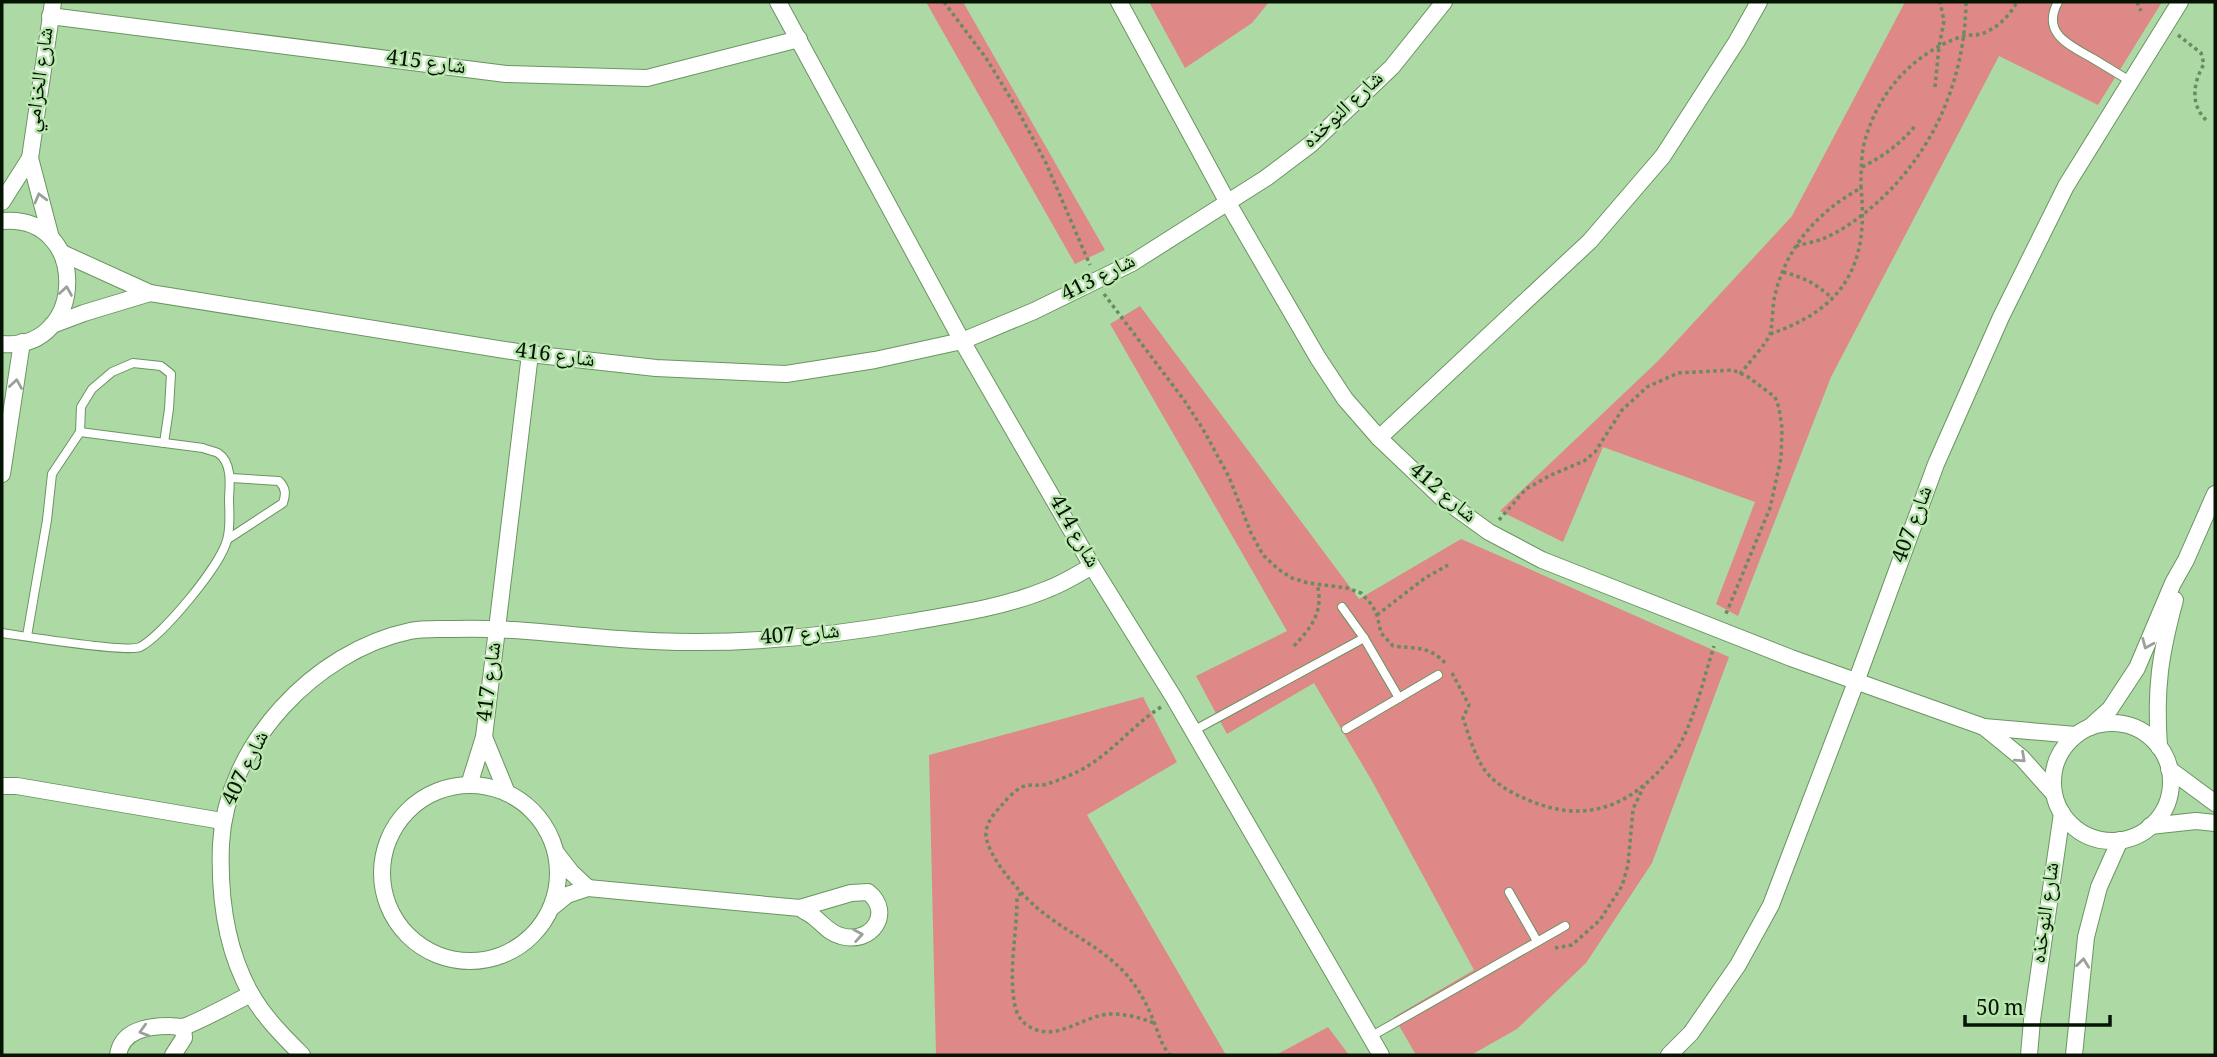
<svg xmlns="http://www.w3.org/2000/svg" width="2217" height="1057" viewBox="0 0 2217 1057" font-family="Georgia,'Noto Naskh Arabic',serif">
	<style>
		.green { fill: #de8887 }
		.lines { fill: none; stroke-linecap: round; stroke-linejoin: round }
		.lane-casing { stroke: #6a9461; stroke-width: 10 }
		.street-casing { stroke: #6a9461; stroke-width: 18 }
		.path { stroke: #698a63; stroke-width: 3.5; stroke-dasharray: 3.5 3.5; stroke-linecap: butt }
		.lane { stroke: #fff; stroke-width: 8 }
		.street { stroke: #fff; stroke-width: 16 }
		.oneway { stroke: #9ba19a }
		.labels { text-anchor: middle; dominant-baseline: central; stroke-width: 5; stroke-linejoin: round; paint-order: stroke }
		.street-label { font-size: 21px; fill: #061503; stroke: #bae7b0 }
	</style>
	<rect width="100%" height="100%" fill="#addaa4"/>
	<g class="green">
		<path d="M926,2H963L1105,250L1075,264Z"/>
		<path d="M1149,2H1269L1252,23L1185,68Z"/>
		<path d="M1905,2H2162L2098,105L1999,56L1831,377L1738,616L1716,604L1755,502L1603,447L1563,542L1500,511L1659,360L1792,216Z"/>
		<path d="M1140,306L1359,599L1461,539L1729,657L1652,863L1586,963L1517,1029L1471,1055H1416L1394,1017L1474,970L1372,781L1314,683L1227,734L1196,676L1287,631L1110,324Z"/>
		<path d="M1143,697L1177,762L1087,815L1226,1055H936L929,755Z"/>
		<path d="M1328,1027L1349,1055H1276Z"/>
	</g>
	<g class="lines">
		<defs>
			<g id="lane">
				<path d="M2058,2C2041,33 2069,45 2092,58C2105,66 2117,73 2130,81"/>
				<path d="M228,539L283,503C286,494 286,488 279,481L231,478"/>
				<path d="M1342,607L1364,638L1399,698"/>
				<path d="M2,633C23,636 127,653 140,647C163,635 221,565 227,540C231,527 229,511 229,498C230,484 232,462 218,453C214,451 207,450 203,448L80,432"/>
				<path d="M27,636L47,520L52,474L80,432L81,407L92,389L112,372L133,363L161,366L171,374L169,409L164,443"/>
				<path d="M1346,729L1438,675"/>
				<path d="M1193,731L1364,638"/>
				<path d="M1509,892L1537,941"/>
				<path d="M1370,1037L1565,926"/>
			</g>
			<g id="street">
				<path d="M778,2L962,341L1092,566L1174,698L1381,1055"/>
				<path d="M1119,2L1228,203L1318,358L1345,399L1379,438L1442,498L1489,532L1542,560L1791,658L1984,727L2076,735"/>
				<path d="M50,16L506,74L647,78L799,39"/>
				<path d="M2,202L30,158"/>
				<path d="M2,221C90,213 88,352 2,344"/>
				<path d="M51,238L30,158L53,2"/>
				<path d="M62,253L150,293L530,354L656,368L786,374L875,360L962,341L1034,311L1132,263L1266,178L1311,144L1392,67L1444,2"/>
				<path d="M52,325L84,313L150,293"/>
				<path d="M1379,438L1590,241L1663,156L1737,41L1759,2"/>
				<path d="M2,474L22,342"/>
				<circle cx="2112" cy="782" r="59"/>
				<path d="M1984,727L2022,758L2054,794"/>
				<path d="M2090,727L2110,709L2137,668L2173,583L2186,560L2215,494"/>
				<path d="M484,737L507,793"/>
				<path d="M2159,747C2155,689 2160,655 2175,600"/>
				<path d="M2169,769L2215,803"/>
				<path d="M469,785L484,737L530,354"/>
				<circle cx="470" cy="873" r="88"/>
				<path d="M2,786H17L222,821"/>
				<path d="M2150,826L2196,821L2215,823"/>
				<path d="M557,854L571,872L588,888"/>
				<path d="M551,908L567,895L588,888L800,908C804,911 810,914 814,917C823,924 829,933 841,936C871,945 894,913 868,892L851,893L800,908"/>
				<path d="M118,1055C122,1030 147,1026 170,1026C176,1026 180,1028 186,1026C208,1017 229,1005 251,994"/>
				<path d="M173,1055L184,1038L183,1027"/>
				<path d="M302,1055C283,1036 264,1017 251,994C225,948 219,895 221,844C226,745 315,651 410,631C423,628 439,629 453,629C509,627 564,635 620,639C717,647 814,639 910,622C956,614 1005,607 1048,589C1064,583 1078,574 1092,566"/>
				<path d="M1669,1055L1691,1033L1738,965L1771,905L1856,682L1936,464L2001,317L2066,186L2180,2"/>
				<path d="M2029,1055L2032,1020L2062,813"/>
				<path d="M2074,1055L2086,937L2099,887L2120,840"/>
			</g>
		</defs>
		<use href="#lane" class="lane-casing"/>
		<use href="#street" class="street-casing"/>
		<g class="path">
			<path d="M944,2L986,58L1016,107L1046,163L1090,265"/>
			<path d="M2137,2L2141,11"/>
			<path d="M2178,35L2201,53L2204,64C2193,83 2190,104 2206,120"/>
			<path d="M1935,87L1939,47L1944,21L1940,2"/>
			<path d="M1862,167C1884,156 1900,144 1916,125"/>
			<path d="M1796,246C1804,244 1814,242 1822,239C1840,232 1858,219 1872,207C1932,156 1965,81 1966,2"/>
			<path d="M1783,272C1805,278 1815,283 1832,298"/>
			<path d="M1104,294L1184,400L1203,429L1229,477L1251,533L1263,555L1278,569L1292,578L1308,583L1347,588L1361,593L1372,605L1377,615L1381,633L1393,646C1415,649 1429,645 1446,664"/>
			<path d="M1770,334C1844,309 1869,265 1861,188"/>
			<path d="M1740,374C1747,365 1767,343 1770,334C1773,325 1772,303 1776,291C1788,245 1820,210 1861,188C1861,172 1861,155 1865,140C1879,91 1913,54 1960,37C1966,35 1971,35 1976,35C1994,32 2009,17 2017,2"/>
			<path d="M1499,520L1526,489L1551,475L1584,461L1595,452L1622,410L1647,387L1678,373L1733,370L1748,377L1775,397L1779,408L1782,428L1781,458L1770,508L1725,616"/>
			<path d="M1377,615L1425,578L1448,565"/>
			<path d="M1294,646C1312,627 1324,611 1317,584"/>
			<path d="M1452,673L1469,705L1463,718C1469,736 1475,757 1486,772C1496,784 1511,793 1526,799C1588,827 1636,804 1675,752C1693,726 1704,677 1714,646"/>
			<path d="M1161,707C1130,727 1111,755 1077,772C1068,776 1057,781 1047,784C1039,787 1030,783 1022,787C1014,791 1007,799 1002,805C995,812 987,822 986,832C984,853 1020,893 1035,906C1063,931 1099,945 1124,972C1138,987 1147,1004 1154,1022C1159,1034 1161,1045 1170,1055"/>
			<path d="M1021,893L1017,898C1017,934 1008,970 1015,1006C1017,1015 1022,1023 1030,1027C1058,1043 1084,1014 1112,1014C1127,1014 1141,1018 1154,1023"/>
			<path d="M1555,948L1572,945L1600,920L1622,886L1628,865L1633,809L1644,786"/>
		</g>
		<use href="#lane" class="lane"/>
		<use href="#street" class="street"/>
	</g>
	<defs><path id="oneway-chevron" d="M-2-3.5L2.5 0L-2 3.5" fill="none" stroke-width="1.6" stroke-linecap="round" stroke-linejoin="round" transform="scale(1.75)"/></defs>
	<g class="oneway">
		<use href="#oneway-chevron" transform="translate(40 198) rotate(-105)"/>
		<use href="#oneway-chevron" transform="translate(66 291) rotate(-81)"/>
		<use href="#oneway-chevron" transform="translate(16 384) rotate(-81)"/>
		<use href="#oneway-chevron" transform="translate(2147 644) rotate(113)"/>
		<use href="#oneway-chevron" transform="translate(2021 758) rotate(42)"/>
		<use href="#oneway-chevron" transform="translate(858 935) rotate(-10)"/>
		<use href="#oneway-chevron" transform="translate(2083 963) rotate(-83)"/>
		<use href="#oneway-chevron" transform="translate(144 1031) rotate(164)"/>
	</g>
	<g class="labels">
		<g class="street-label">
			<text transform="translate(426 64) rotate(7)">شارع 415</text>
			<text transform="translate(41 80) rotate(-82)">شارع الخزامي</text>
			<text transform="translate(1344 111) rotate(-43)">شارع النوخذه</text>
			<text transform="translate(1099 279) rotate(-27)">شارع 413</text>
			<text transform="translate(555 357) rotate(7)">شارع 416</text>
			<text transform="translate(1442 494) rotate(40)">شارع 412</text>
			<text transform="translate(1914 525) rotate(-70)">شارع 407</text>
			<text transform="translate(1073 532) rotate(60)">شارع 414</text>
			<text transform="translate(800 636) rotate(-5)">شارع 407</text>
			<text transform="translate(491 682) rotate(-83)">شارع 417</text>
			<text transform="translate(247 769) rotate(-64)">شارع 407</text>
			<text transform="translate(2047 913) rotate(-82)">شارع النوخذه</text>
		</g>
	</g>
	<rect width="2217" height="1057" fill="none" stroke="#061503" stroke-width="7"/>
	<path d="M1965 1015v10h145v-10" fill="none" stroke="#061503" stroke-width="3.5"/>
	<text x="1976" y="1015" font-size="21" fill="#061503" stroke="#bae7b0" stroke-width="5" paint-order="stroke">50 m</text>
</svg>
